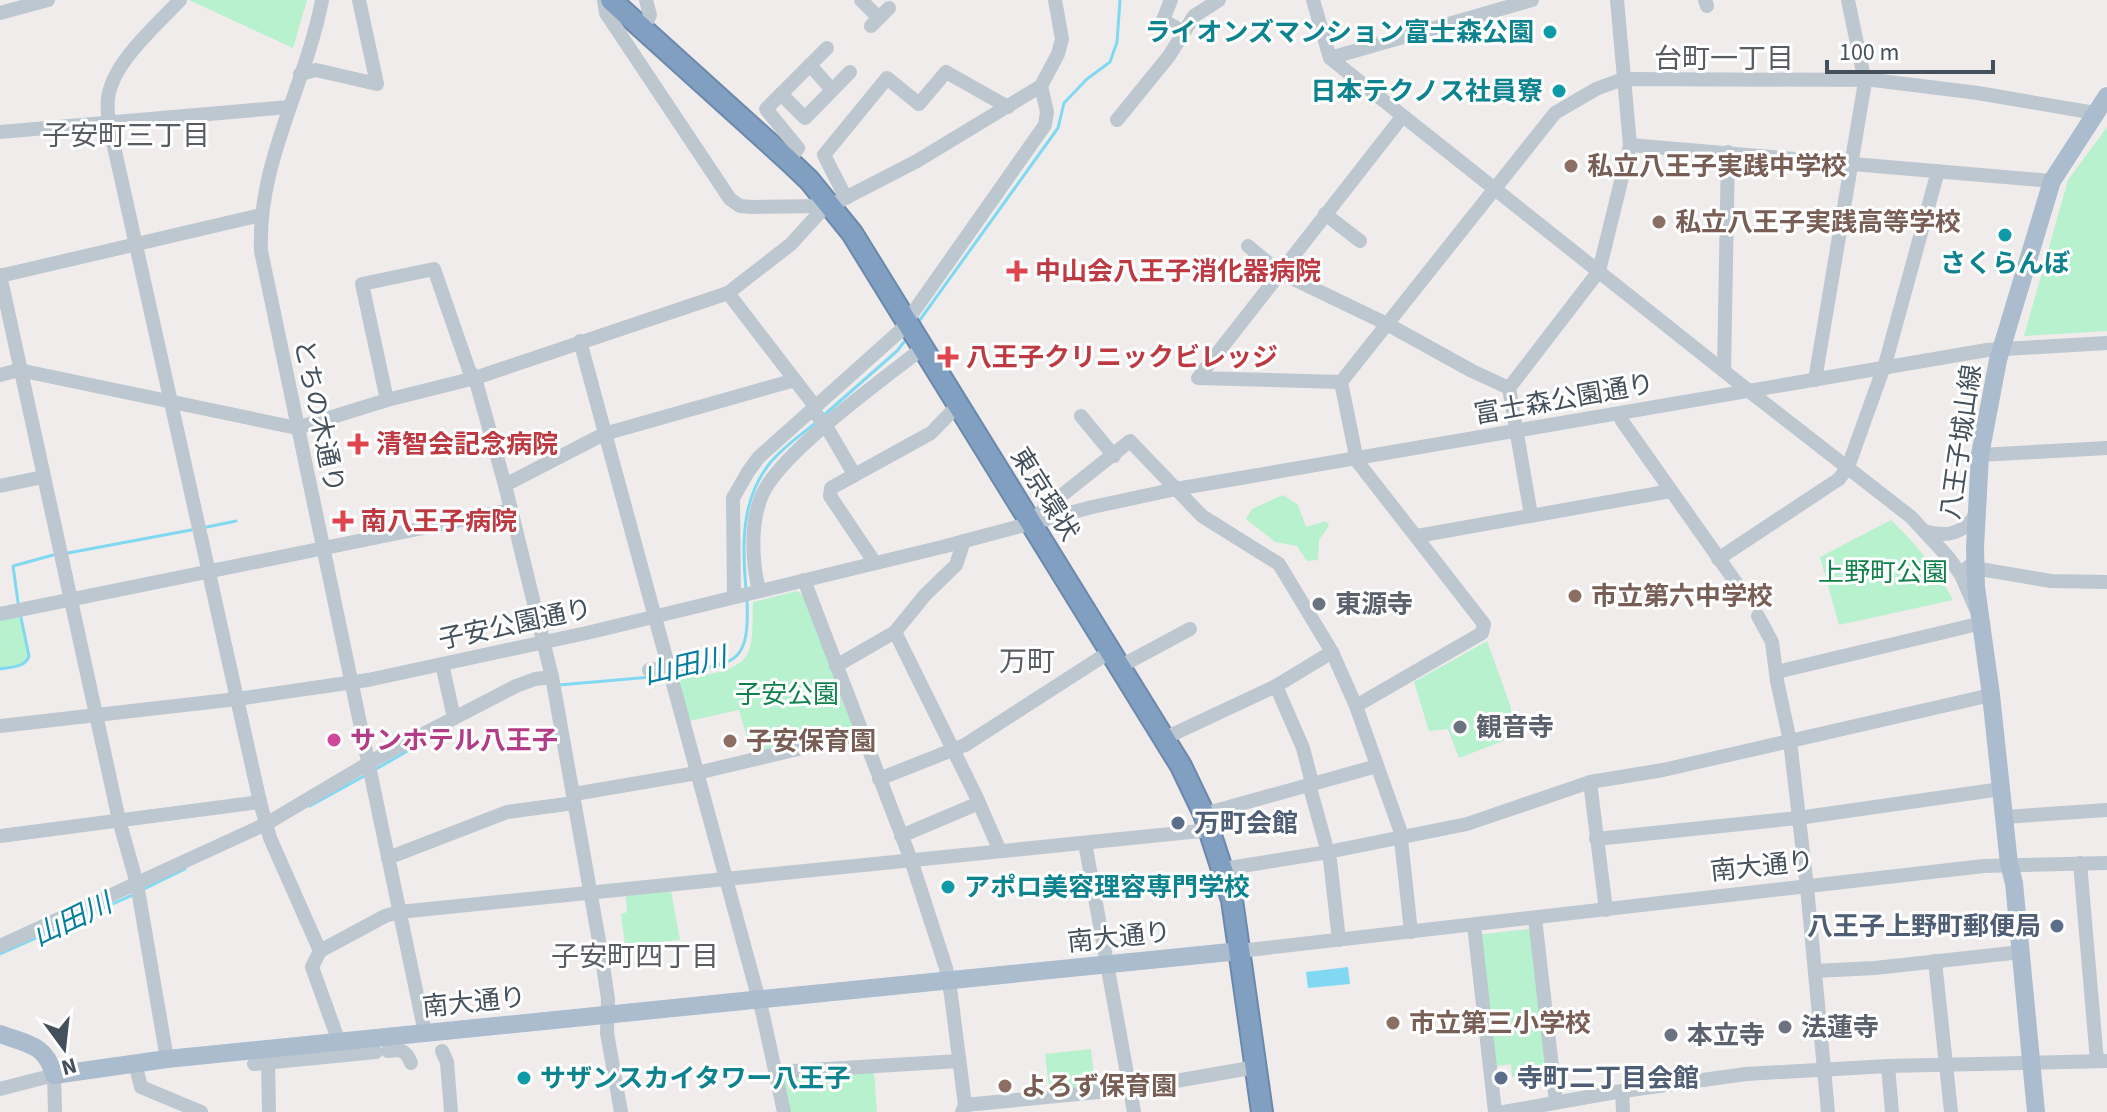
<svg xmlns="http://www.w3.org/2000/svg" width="2107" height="1112" viewBox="0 0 2107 1112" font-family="'Source Sans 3','Noto Sans JP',sans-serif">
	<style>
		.green { fill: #b7f1ce }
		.water { fill: #81d9f1 }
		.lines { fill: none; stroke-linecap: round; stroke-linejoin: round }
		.stream { stroke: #81d9f1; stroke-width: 3 }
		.highway-casing { stroke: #6c89ab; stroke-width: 24 }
		.minor { stroke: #bcc7d0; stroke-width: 14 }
		.major { stroke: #aabcce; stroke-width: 18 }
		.highway { stroke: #819fc0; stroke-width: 20 }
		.culture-dot { fill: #0f9aa8; stroke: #fff; stroke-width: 3 }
		.education-dot { fill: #8d6e63; stroke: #fff; stroke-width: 3 }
		.health-dot { fill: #e0444e; stroke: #fff; stroke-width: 3 }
		.worship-dot { fill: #6b7280; stroke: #fff; stroke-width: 3 }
		.hotel-dot { fill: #d1479c; stroke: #fff; stroke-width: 3 }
		.service-dot { fill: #5c6f8a; stroke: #fff; stroke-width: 3 }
		.labels { text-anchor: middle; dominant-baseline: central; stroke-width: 6; stroke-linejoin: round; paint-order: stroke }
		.culture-label { font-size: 26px; font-weight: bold; fill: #0d838f; stroke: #fff; text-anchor: end }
		.education-label { font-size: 26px; font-weight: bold; fill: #785e54; stroke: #fff; text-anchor: start }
		.health-label { font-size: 26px; font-weight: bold; fill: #be3a42; stroke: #fff; text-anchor: start }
		.street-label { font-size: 26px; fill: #44505b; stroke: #fff }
		.park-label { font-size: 26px; fill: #10814a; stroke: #fff }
		.worship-label { font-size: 26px; font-weight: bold; fill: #5b616d; stroke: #fff; text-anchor: start }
		.hotel-label { font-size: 26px; font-weight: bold; fill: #b23c85; stroke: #fff; text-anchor: start }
		.service-label { font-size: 26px; font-weight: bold; fill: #4e5e75; stroke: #fff; text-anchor: start }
		.neighbourhood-label { font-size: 28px; fill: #595d62; stroke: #fff }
		.water-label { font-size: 28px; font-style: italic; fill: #047d9f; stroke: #fff }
	</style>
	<rect width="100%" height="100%" fill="#f0ecec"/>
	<g class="green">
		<path d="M189,0H307L293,48Z"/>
		<path d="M2107,127V331L2024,336L2068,180Z"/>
		<path d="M1283,495L1298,505L1306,527L1326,521L1329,526L1319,540L1318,560L1307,561L1297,546L1275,542L1246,519L1252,509Z"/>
		<path d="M1891,520C1917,545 1936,568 1953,600L1839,625L1820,557Z"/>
		<path d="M797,591L804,596L855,731L752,755L739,710L689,721L678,679C698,675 739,674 748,653C754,640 752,617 753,602Z"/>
		<path d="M20,610L29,656C25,668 11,667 0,669V614Z"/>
		<path d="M1487,641L1510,705L1516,736L1459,758L1448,729L1429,731L1414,682Z"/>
		<path d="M671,891L680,940L625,945L621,914L627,912L626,896Z"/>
		<path d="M1536,928L1553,1071L1512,1077L1511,1064L1490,1067L1475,935Z"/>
		<path d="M1091,1049L1096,1092L1050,1097L1045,1054Z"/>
		<path d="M874,1072L877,1112H791L783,1076Z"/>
	</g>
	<path class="water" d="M1348,967L1350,984L1308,988L1306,972Z"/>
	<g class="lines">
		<g class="stream">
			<path d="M917,324L1058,128L1064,103L1087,79L1110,62L1117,42L1120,0"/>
			<path d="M823,416L897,351L908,337"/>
			<path d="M207,527L236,521"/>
			<path d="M68,553L191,530"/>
			<path d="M746,589C742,545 741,499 770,463C783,447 802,434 818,421"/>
			<path d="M18,602L13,566L53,555"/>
			<path d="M0,669C11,667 25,668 29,656L20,613"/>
			<path d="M674,673C732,662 750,669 747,601"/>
			<path d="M559,685L651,677"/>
			<path d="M376,769L425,741"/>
			<path d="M310,806L366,775"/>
			<path d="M142,890L185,869"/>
			<path d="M0,954L135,894"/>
		</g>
		<defs>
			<path id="highway" d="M611,0L789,161L809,180L852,233L1181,766L1204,814L1232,900L1262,1112"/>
		</defs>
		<use href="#highway" class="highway-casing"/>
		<g class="minor">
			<path d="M180,0C156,26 113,62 108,98C107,106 108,116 109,124L260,802L270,838L320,951L312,967L339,1042"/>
			<path d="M322,0C306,85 257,163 261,251L425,1033"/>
			<path d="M604,0L606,13L730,199L740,206L752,207L831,206"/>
			<path d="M861,0L879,18"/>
			<path d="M1171,0L1163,20L1183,32"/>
			<path d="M1313,0L1330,58L1749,391L1911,517L1949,558L1961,575L1982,623L1777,672"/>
			<path d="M1705,0L1707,6"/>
			<path d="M0,13L48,0"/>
			<path d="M871,26L889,8"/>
			<path d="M643,29L650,15L646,0"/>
			<path d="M1330,58L1532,0"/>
			<path d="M810,65L832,90"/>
			<path d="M300,74L316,70L377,84L359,0"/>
			<path d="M781,94L805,118L850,72"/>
			<path d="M1117,120L1169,56L1194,16L1219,0"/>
			<path d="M0,132L289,107"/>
			<path d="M1630,145L2052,181"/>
			<path d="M789,161L798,148L766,109L827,48"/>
			<path d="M846,198L824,155L887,78L919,104L946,72L1008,107"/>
			<path d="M1325,214L1360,241"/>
			<path d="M1248,246L1279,272L1387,324L1472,371L1509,388"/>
			<path d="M0,275L119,820L137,884L167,1059"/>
			<path d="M0,276L261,215"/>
			<path d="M728,293L814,405"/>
			<path d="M580,341L763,1015L784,1112"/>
			<path d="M1724,371L1728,152"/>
			<path d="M0,375L19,370L297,428L387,400L475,378L728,293L791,244L822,210L917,161L1041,86L1058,54L1062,39L1055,0"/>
			<path d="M1815,380L1865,82L1848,0"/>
			<path d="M1341,382L1555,113L1596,89L1623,79L1873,80L1978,93L2095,113"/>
			<path d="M1341,382L1198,378L1402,117"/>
			<path d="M1341,382L1357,461L1484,624L1482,633L1356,706"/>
			<path d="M387,400L362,284L434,269L469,370L475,378L505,485L552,677L601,952L608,999L607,1033L621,1112"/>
			<path d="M812,409L826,426L854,474"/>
			<path d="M1620,414L1622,421L1737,584"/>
			<path d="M1081,416L1114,456"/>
			<path d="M1980,455L2107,448"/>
			<path d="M505,485L604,434L795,380"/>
			<path d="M0,486L43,477"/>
			<path d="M1531,515L1509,388L1599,271L1630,145L1617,0"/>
			<path d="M1032,522L1042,511L1130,441L1202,516L1279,564L1332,652L1356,706L1400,830L1411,932"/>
			<path d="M1928,532C1949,537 1964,533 1976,514"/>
			<path d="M1417,536L1671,491"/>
			<path d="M1718,559L1839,479L1848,467L1886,361L1938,171"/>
			<path d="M875,563L830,496L831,488L931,433L959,404"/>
			<path d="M1968,567L2051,581L2107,582"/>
			<path d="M804,580L911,860L946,968L951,995L965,1105L962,1112"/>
			<path d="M759,591C752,561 750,523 762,495C781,452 884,379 924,347"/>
			<path d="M734,597L733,498L748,472L759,457L900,331L1045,125L1047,112L1041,86"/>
			<path d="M0,614L511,510"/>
			<path d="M1758,616L1772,642L1777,681L1790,741L1807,887L1828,1112"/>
			<path d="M895,632L976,796L1000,851"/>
			<path d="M442,664L454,718"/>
			<path d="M836,666L895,632L925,595L956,565L964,541"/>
			<path d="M1121,666L1190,629"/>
			<path d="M649,670L670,668"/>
			<path d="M1276,686L1303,748L1312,783"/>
			<path d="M0,726L237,699L368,680L591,632L942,547L1092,507L1176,489L1987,350L2107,343"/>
			<path d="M1165,738L1276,686L1332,652"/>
			<path d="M879,779L965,745L1111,651"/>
			<path d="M1590,782L1606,910"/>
			<path d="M1309,784L1330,860L1339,940"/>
			<path d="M574,794L697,773L861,734"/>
			<path d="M1204,814L1377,766"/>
			<path d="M2004,817L2107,810"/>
			<path d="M0,836L260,802"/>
			<path d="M901,836L979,803"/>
			<path d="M1596,839L1798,818L2001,789"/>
			<path d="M1085,843L1134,1112"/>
			<path d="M388,858L507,812L574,803"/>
			<path d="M2080,863L2097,1061"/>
			<path d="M1223,869L1328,852L1467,824L1590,782L1663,770L1991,695"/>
			<path d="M1535,918L1556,1102"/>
			<path d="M1474,925L1495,1112"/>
			<path d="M0,946L266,824L379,757L516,686L535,679L552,677"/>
			<path d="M320,951L385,916L399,912L1210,830"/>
			<path d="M1240,951L1984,866L2107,863"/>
			<path d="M1935,961L1951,1112"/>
			<path d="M1815,971L1875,968L2021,952"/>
			<path d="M388,1051C401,1049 406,1050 411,1063"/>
			<path d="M442,1051L447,1062L451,1112"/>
			<path d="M268,1062L269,1112"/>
			<path d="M135,1063L141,1087L201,1112"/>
			<path d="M254,1064L376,1052"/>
			<path d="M1888,1066L1892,1112"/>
			<path d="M777,1072L959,1061"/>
			<path d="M0,1089L54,1075L55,1112"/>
			<path d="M1622,1091L1623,1112"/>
			<path d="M965,1105L1130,1089L1256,1067"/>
			<path d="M1504,1112L1616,1092L1746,1074L1888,1066L2107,1061"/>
		</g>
		<g class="major">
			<path d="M0,1034C27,1044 46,1044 54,1075L167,1059L1240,951"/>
			<path d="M2036,1112L2014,883L2009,864L1991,695L1976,587L1975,548L1980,455L1998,360L2052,181L2107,96"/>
		</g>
		<use href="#highway" class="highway"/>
	</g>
	<g class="culture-dot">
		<circle cx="1550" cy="32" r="8"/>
		<circle cx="1559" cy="91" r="8"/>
		<circle cx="2005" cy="235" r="8"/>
		<circle cx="948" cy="887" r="8"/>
		<circle cx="524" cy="1078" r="8"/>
	</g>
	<g class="education-dot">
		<circle cx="1571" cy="166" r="8"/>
		<circle cx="1659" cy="222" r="8"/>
		<circle cx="1575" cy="596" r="8"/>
		<circle cx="730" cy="741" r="8"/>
		<circle cx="1393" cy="1023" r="8"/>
		<circle cx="1005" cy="1086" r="8"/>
	</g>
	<g class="health-dot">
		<path d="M1013 259h8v8h8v8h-8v8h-8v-8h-8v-8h8z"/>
		<path d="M944 345h8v8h8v8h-8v8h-8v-8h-8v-8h8z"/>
		<path d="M354 432h8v8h8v8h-8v8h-8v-8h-8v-8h8z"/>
		<path d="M339 509h8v8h8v8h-8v8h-8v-8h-8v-8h8z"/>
	</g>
	<g class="worship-dot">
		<circle cx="1319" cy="604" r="8"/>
		<circle cx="1460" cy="727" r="8"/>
		<circle cx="1785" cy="1027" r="8"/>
		<circle cx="1671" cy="1035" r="8"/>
	</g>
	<circle class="hotel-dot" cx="334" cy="740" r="8"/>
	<g class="service-dot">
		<circle cx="1178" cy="823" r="8"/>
		<circle cx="2057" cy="926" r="8"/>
		<circle cx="1501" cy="1078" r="8"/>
	</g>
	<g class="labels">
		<g class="culture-label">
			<text x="1534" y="32">ライオンズマンション富士森公園</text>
			<text x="1543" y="91">日本テクノス社員寮</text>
			<text x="2005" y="263" text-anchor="middle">さくらんぼ</text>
			<text x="964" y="887" text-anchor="start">アポロ美容理容専門学校</text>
			<text x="540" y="1078" text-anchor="start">サザンスカイタワー八王子</text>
		</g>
		<g class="education-label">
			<text x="1587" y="166">私立八王子実践中学校</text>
			<text x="1675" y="222">私立八王子実践高等学校</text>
			<text x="1591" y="596">市立第六中学校</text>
			<text x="746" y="741">子安保育園</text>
			<text x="1409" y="1023">市立第三小学校</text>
			<text x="1021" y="1086">よろず保育園</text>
		</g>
		<g class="health-label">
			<text x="1035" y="271">中山会八王子消化器病院</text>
			<text x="966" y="357">八王子クリニックビレッジ</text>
			<text x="376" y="444">清智会記念病院</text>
			<text x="361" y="521">南八王子病院</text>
		</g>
		<g class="street-label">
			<text transform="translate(1564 399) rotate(-10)">富士森公園通り</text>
			<text transform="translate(319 416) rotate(78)">とちの木通り</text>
			<text transform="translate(1961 442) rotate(-82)">八王子城山線</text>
			<text transform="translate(1045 494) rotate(58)">東京環状</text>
			<text transform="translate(515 624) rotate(-12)">子安公園通り</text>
			<text transform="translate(1762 866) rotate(-6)">南大通り</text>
			<text transform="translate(1119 937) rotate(-6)">南大通り</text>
			<text transform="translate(474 1002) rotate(-6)">南大通り</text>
		</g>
		<g class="park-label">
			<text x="1883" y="572">上野町公園</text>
			<text x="787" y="694">子安公園</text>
		</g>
		<g class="worship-label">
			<text x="1335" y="604">東源寺</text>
			<text x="1476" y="727">観音寺</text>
			<text x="1801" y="1027">法蓮寺</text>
			<text x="1687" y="1035">本立寺</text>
		</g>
		<g class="hotel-label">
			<text x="350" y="740">サンホテル八王子</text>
		</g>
		<g class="service-label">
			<text x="1194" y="823">万町会館</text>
			<text x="2041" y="926" text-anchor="end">八王子上野町郵便局</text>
			<text x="1517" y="1078">寺町二丁目会館</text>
		</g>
		<g class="neighbourhood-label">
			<text x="1724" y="59">台町一丁目</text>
			<text x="126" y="136">子安町三丁目</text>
			<text x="1027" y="662">万町</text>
			<text x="635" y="957">子安町四丁目</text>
		</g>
		<g class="water-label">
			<text transform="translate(685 666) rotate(-13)">山田川</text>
			<text transform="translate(72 920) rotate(-26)">山田川</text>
		</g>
	</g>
	<g transform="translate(64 1048) rotate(165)" stroke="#ffffff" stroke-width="6" paint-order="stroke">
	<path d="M0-6L14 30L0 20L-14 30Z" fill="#44505b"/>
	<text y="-12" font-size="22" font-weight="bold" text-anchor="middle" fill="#44505b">N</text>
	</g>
	<path d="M1827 60v12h166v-12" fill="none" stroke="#44505b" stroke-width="4"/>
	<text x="1839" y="60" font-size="24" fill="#44505b" stroke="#ffffff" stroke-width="6" paint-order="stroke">100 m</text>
</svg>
